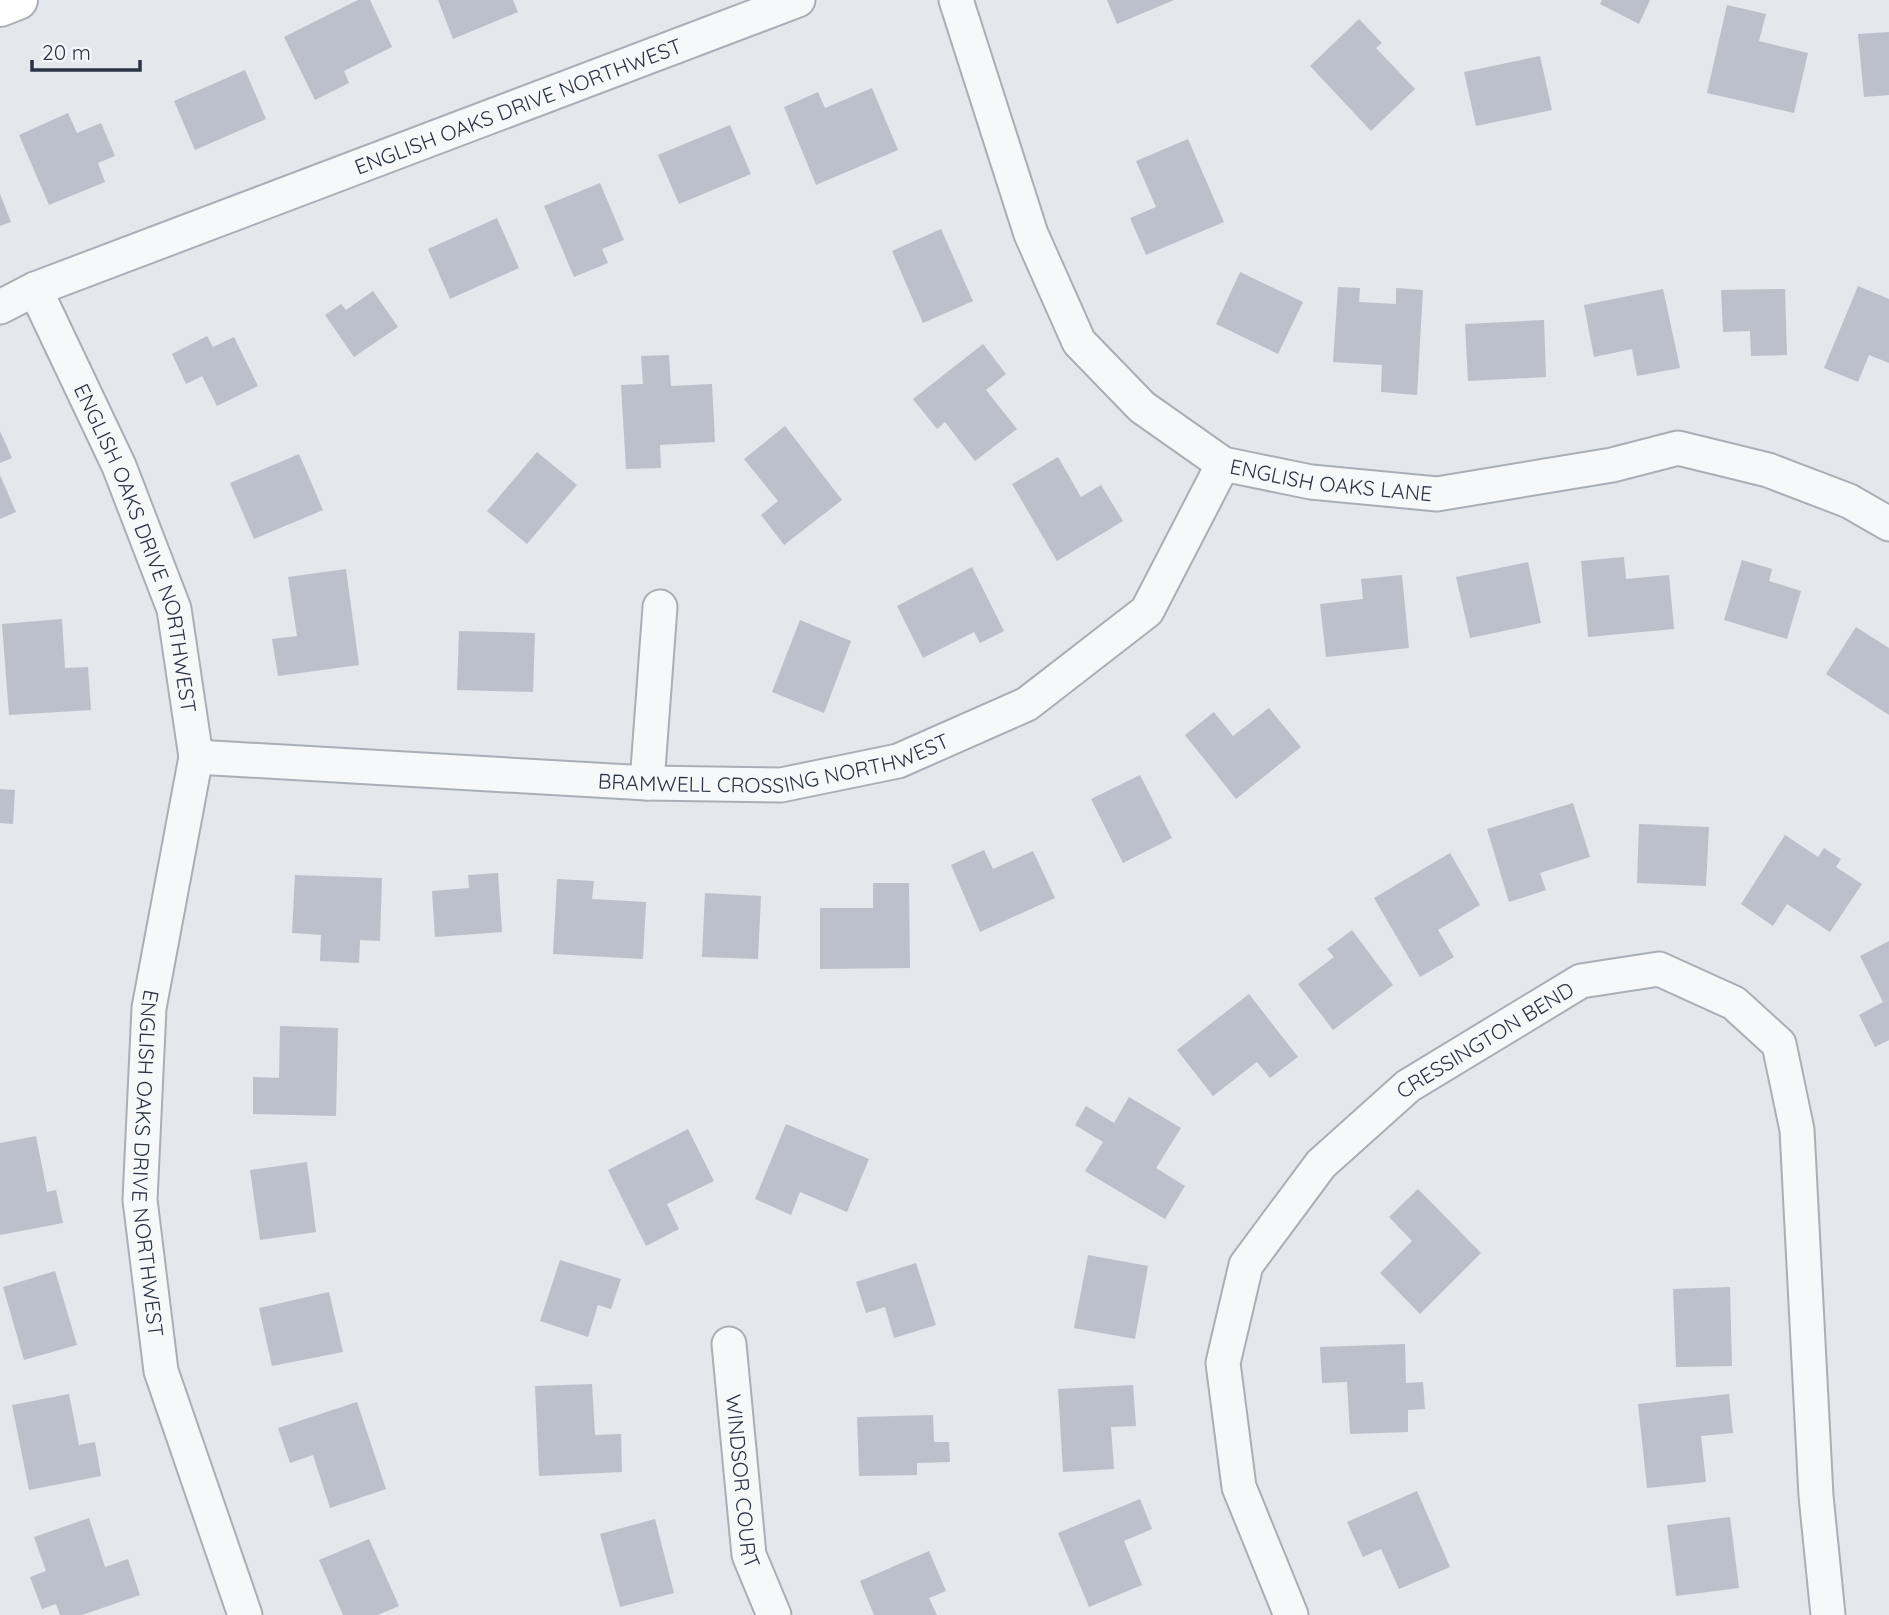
<svg xmlns="http://www.w3.org/2000/svg" width="1889" height="1615" viewBox="0 0 1889 1615" font-family="Quicksand,sans-serif">
	<style>
		.building { fill: #bbc0ca }
		.lines { fill: none; stroke-linecap: round; stroke-linejoin: round }
		.street-casing { stroke: #a9aeb7; stroke-width: 37 }
		.secondary-casing { stroke: #a9aeb7; stroke-width: 42 }
		.street { stroke: #f7f8fa; stroke-width: 33 }
		.secondary { stroke: #fff; stroke-width: 38 }
		.labels { text-anchor: middle; dominant-baseline: central; stroke-width: 5; stroke-linejoin: round; paint-order: stroke }
		.street-label { font-size: 21px; fill: #2b3445; stroke: #f4f6f9 }
	</style>
	<rect width="100%" height="100%" fill="#e4e7ec"/>
	<g class="building">
		<path d="M358,0H370L392,47L344,71L349,83L315,100L284,37Z"/>
		<path d="M438,0H513L518,12L453,39Z"/>
		<path d="M1107,0H1174L1117,24Z"/>
		<path d="M1602,0H1650L1639,24L1600,4Z"/>
		<path d="M1727,5L1766,14L1759,41L1808,53L1794,113L1707,93Z"/>
		<path d="M1359,19L1382,43L1376,48L1415,89L1371,131L1310,66Z"/>
		<path d="M1889,32V95L1864,97L1858,34Z"/>
		<path d="M1540,56L1552,110L1476,126L1464,72Z"/>
		<path d="M245,70L266,119L195,150L174,101Z"/>
		<path d="M872,88L898,150L816,185L784,107L818,92L825,108Z"/>
		<path d="M68,113L77,133L101,123L115,156L98,163L105,182L49,205L19,135Z"/>
		<path d="M730,125L751,174L679,204L658,155Z"/>
		<path d="M1188,139L1224,222L1146,255L1130,218L1156,207L1136,161Z"/>
		<path d="M600,183L624,240L602,249L608,263L574,277L544,206Z"/>
		<path d="M0,194L11,222L0,226Z"/>
		<path d="M497,218L519,268L450,299L428,249Z"/>
		<path d="M941,229L973,301L923,323L892,251Z"/>
		<path d="M1240,272L1303,302L1278,354L1216,324Z"/>
		<path d="M1858,286L1889,299V363L1869,355L1858,382L1824,368Z"/>
		<path d="M1338,287L1360,288L1359,302L1396,304V288L1423,290L1417,395L1381,392L1382,365L1333,362Z"/>
		<path d="M1663,289L1680,368L1637,376L1632,349L1594,357L1584,305Z"/>
		<path d="M1785,289L1787,355L1751,356L1750,331L1723,332L1721,290Z"/>
		<path d="M373,291L398,327L354,357L325,315L341,304L346,310Z"/>
		<path d="M1544,320L1546,377L1468,381L1465,324Z"/>
		<path d="M207,336L213,347L234,337L258,386L217,406L202,376L186,384L172,354Z"/>
		<path d="M983,344L1006,374L986,390L1017,429L975,461L945,422L937,429L913,399Z"/>
		<path d="M669,355L671,386L712,384L715,442L660,445L661,468L626,469L621,385L643,384L641,356Z"/>
		<path d="M785,426L842,500L784,545L761,515L778,501L744,459Z"/>
		<path d="M0,431L12,458L0,463Z"/>
		<path d="M537,452L577,485L527,544L487,511Z"/>
		<path d="M299,454L323,510L254,539L230,483Z"/>
		<path d="M1058,457L1081,497L1101,485L1123,521L1057,561L1012,484Z"/>
		<path d="M0,475L16,512L0,519Z"/>
		<path d="M1624,557L1626,579L1669,575L1674,629L1588,637L1581,561Z"/>
		<path d="M1742,560L1772,569L1769,581L1801,591L1787,639L1724,620Z"/>
		<path d="M1528,562L1541,623L1470,638L1456,577Z"/>
		<path d="M972,567L1004,631L980,643L974,632L923,658L897,606Z"/>
		<path d="M346,569L359,665L278,676L272,639L297,636L288,577Z"/>
		<path d="M1402,575L1409,648L1326,657L1320,604L1363,599L1361,579Z"/>
		<path d="M62,619L65,668L88,667L91,710L9,715L2,624Z"/>
		<path d="M800,620L851,641L824,713L772,692Z"/>
		<path d="M1856,627L1889,648V715L1826,674Z"/>
		<path d="M459,631L535,633L533,692L457,690Z"/>
		<path d="M1269,708L1301,747L1236,799L1185,735L1214,712L1233,736Z"/>
		<path d="M1140,775L1172,838L1123,863L1091,799Z"/>
		<path d="M0,789L15,790L13,824L0,823Z"/>
		<path d="M1573,803L1590,857L1540,873L1546,890L1509,902L1487,829Z"/>
		<path d="M1639,824L1709,827L1706,886L1637,883Z"/>
		<path d="M1785,835L1818,857L1824,848L1841,859L1836,867L1862,884L1830,932L1787,904L1773,926L1741,904Z"/>
		<path d="M984,850L993,869L1033,851L1055,898L980,932L951,865Z"/>
		<path d="M1450,853L1480,905L1438,930L1454,957L1420,977L1374,898Z"/>
		<path d="M498,873L502,932L435,937L432,891L469,888L468,875Z"/>
		<path d="M295,875L382,878L380,941L360,940L359,963L320,961L321,935L292,933Z"/>
		<path d="M557,879L594,881L592,899L646,902L643,959L553,954Z"/>
		<path d="M873,883H909L910,968L820,969V908H873Z"/>
		<path d="M705,893L761,896L758,959L702,957Z"/>
		<path d="M1352,930L1393,985L1333,1030L1298,984L1334,957L1327,949Z"/>
		<path d="M1889,941V1040L1875,1047L1859,1015L1883,1002L1860,956Z"/>
		<path d="M1249,994L1298,1057L1270,1078L1257,1062L1213,1096L1177,1050Z"/>
		<path d="M280,1026L338,1028L336,1116L253,1114V1077L279,1078Z"/>
		<path d="M1129,1097L1181,1128L1156,1168L1185,1186L1165,1219L1085,1171L1103,1142L1075,1125L1086,1106L1114,1123Z"/>
		<path d="M786,1124L869,1159L847,1212L800,1192L791,1215L755,1199Z"/>
		<path d="M688,1129L714,1181L667,1204L679,1229L646,1246L608,1170Z"/>
		<path d="M36,1136L47,1192L56,1190L63,1223L0,1235V1143Z"/>
		<path d="M307,1162L316,1232L260,1240L250,1170Z"/>
		<path d="M1418,1189L1481,1253L1420,1314L1380,1273L1412,1241L1389,1217Z"/>
		<path d="M1088,1255L1148,1266L1135,1339L1074,1328Z"/>
		<path d="M560,1260L621,1279L611,1309L598,1305L588,1337L540,1321Z"/>
		<path d="M916,1263L936,1325L894,1338L885,1307L866,1313L856,1282Z"/>
		<path d="M55,1271L77,1345L24,1360L3,1287Z"/>
		<path d="M1730,1287L1732,1366L1676,1367L1673,1289Z"/>
		<path d="M329,1292L343,1352L272,1366L259,1308Z"/>
		<path d="M1405,1344L1406,1383L1423,1382L1425,1409L1408,1410V1432L1350,1434L1347,1382L1322,1383L1320,1347Z"/>
		<path d="M592,1384L595,1435L621,1434L622,1472L539,1476L535,1386Z"/>
		<path d="M1133,1385L1136,1426L1111,1427L1114,1469L1063,1472L1058,1389Z"/>
		<path d="M69,1394L79,1445L95,1442L101,1476L29,1490L12,1405Z"/>
		<path d="M1729,1394L1733,1433L1701,1436L1706,1482L1647,1488L1638,1404Z"/>
		<path d="M357,1402L386,1489L330,1508L313,1455L290,1463L278,1428Z"/>
		<path d="M933,1415L934,1442H949L950,1462L917,1463V1475L859,1476L857,1417Z"/>
		<path d="M1417,1491L1450,1567L1399,1589L1381,1549L1363,1557L1347,1522Z"/>
		<path d="M1140,1499L1152,1529L1124,1541L1142,1585L1089,1607L1058,1533Z"/>
		<path d="M1730,1517L1739,1588L1676,1596L1667,1525Z"/>
		<path d="M89,1518L105,1567L128,1559L140,1595L82,1615H60L56,1604L42,1609L30,1577L46,1571L34,1537Z"/>
		<path d="M655,1519L674,1593L620,1607L600,1534Z"/>
		<path d="M369,1539L399,1606L378,1615H343L319,1560Z"/>
		<path d="M929,1551L946,1591L929,1598L937,1615H874L860,1581Z"/>
	</g>
	<g class="lines">
		<defs>
			<g id="street">
				<path id="s1" d="M956,0L1031,234L1079,342L1142,407L1223,464L1311,482L1437,494L1612,465L1678,448L1768,470L1849,501L1889,524"/>
				<path id="s2" d="M35,289L119,466L174,609L196,757L149,1008L140,1200L161,1371L245,1615"/>
				<path id="s3" d="M0,307L35,289L798,0"/>
				<path id="s4" d="M196,757L647,783L781,785L898,761L1027,704L1147,611L1223,464"/>
				<path d="M647,783L660,607"/>
				<path id="s5" d="M729,1344L749,1555L774,1615"/>
				<path id="s6" d="M1291,1615L1239,1487L1223,1363L1246,1265L1321,1164L1408,1086L1581,981L1659,969L1734,1003L1779,1044L1797,1130L1816,1496L1828,1615"/>
			</g>
			<path id="secondary" d="M0,7L18,0"/>
		</defs>
		<use href="#street" class="street-casing"/>
		<use href="#secondary" class="secondary-casing"/>
		<use href="#street" class="street"/>
		<use href="#secondary" class="secondary"/>
	</g>
	<g class="labels">
		<g class="street-label">
			<text stroke="none"><textPath href="#s3" startOffset="556">ENGLISH OAKS DRIVE NORTHWEST</textPath></text>
			<text stroke="none"><textPath href="#s1" startOffset="663">ENGLISH OAKS LANE</textPath></text>
			<text stroke="none"><textPath href="#s2" startOffset="280">ENGLISH OAKS DRIVE NORTHWEST</textPath></text>
			<text stroke="none"><textPath href="#s4" startOffset="581">BRAMWELL CROSSING NORTHWEST</textPath></text>
			<text stroke="none"><textPath href="#s6" startOffset="696">CRESSINGTON BEND</textPath></text>
			<text stroke="none"><textPath href="#s2" startOffset="910">ENGLISH OAKS DRIVE NORTHWEST</textPath></text>
			<text stroke="none"><textPath href="#s5" startOffset="138">WINDSOR COURT</textPath></text>
		</g>
	</g>
	<path d="M32 60v10h108v-10" fill="none" stroke="#2b3445" stroke-width="3.5"/>
	<text x="42" y="60" font-size="21" fill="#2b3445" stroke="#f4f6f9" stroke-width="5" paint-order="stroke">20 m</text>
</svg>
